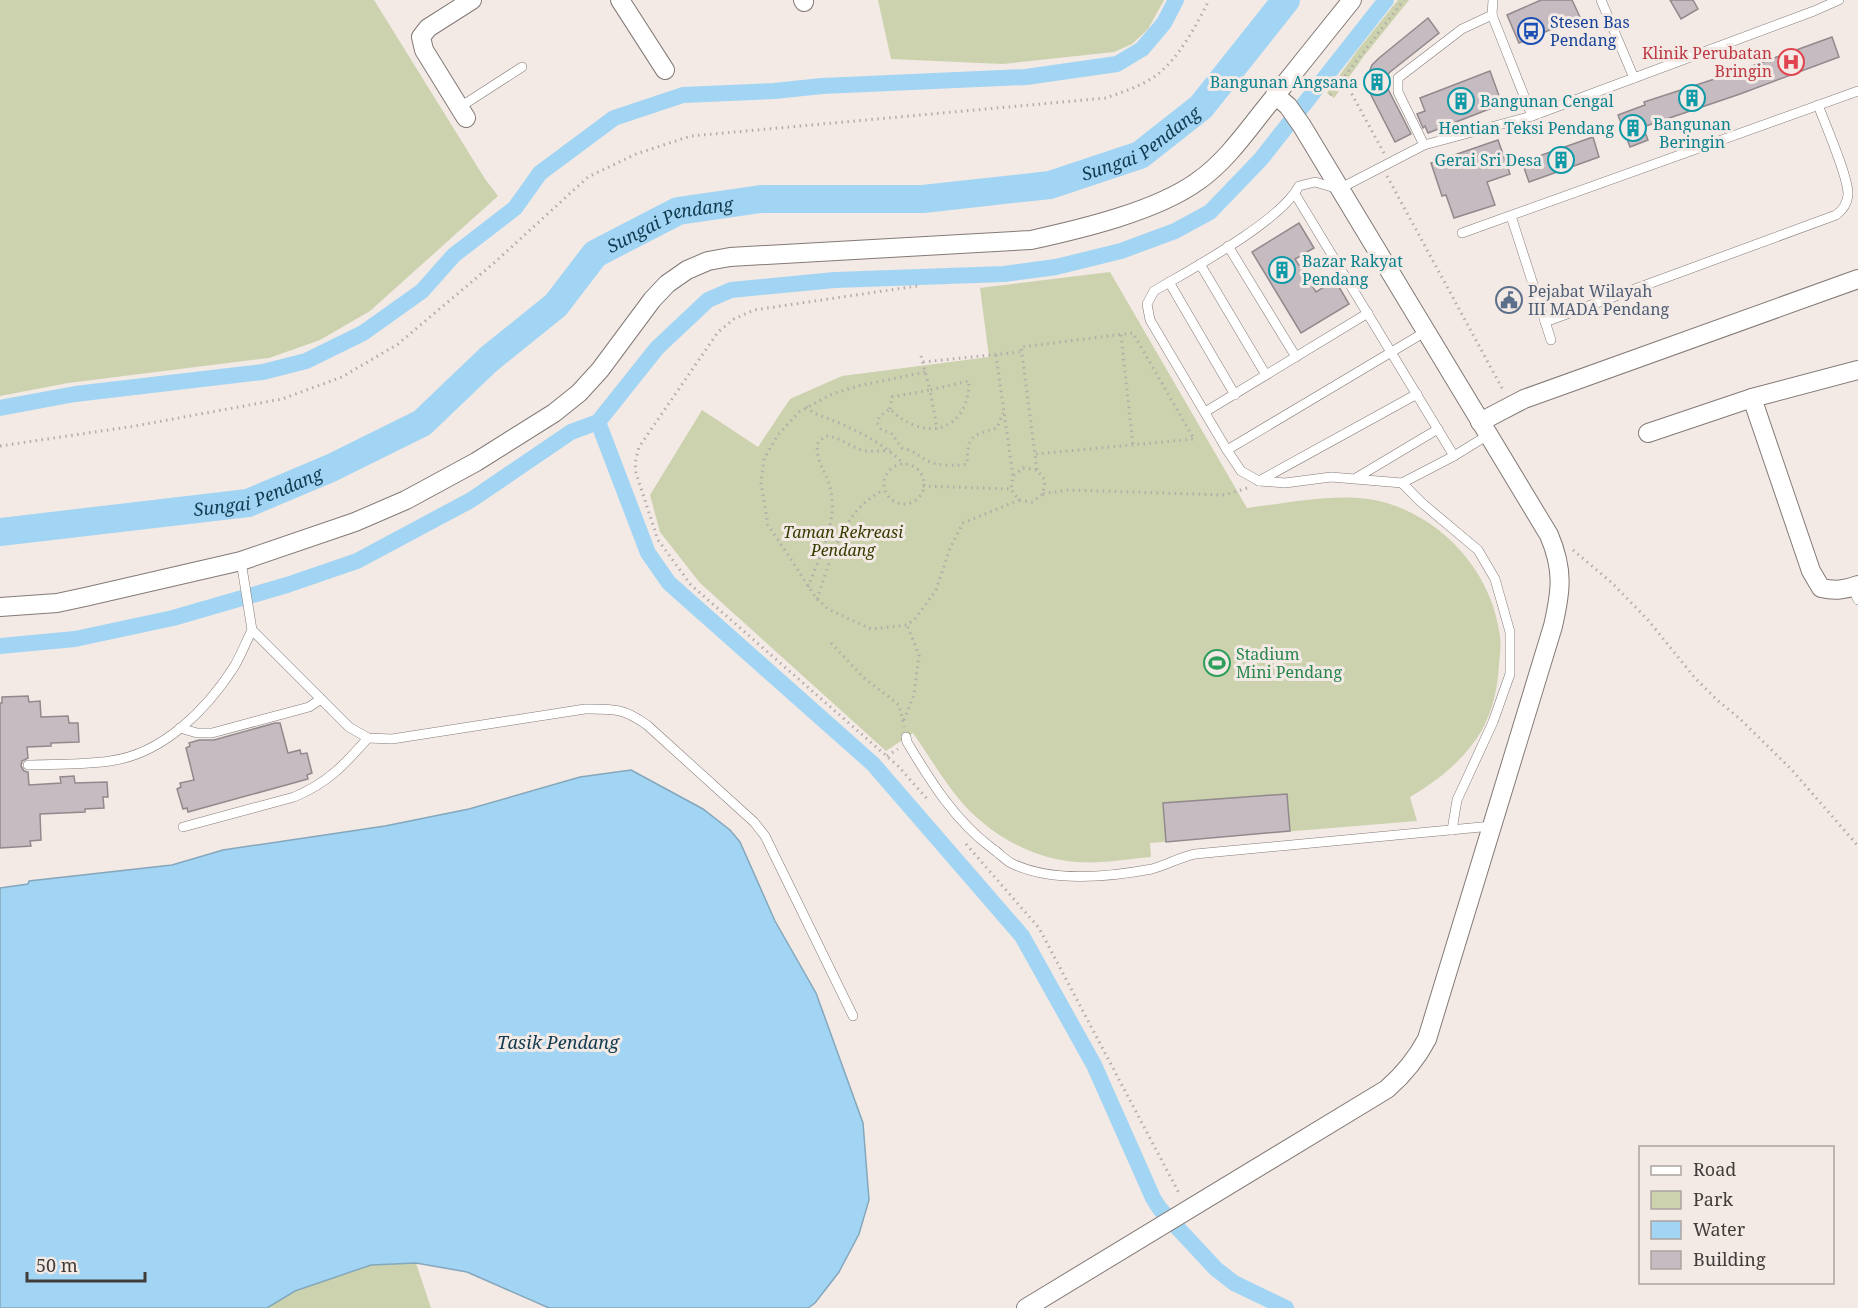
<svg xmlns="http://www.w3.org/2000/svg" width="1858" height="1308" viewBox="0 0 1858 1308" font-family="'Noto Serif',serif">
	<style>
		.green { fill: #cbd2ad }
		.water { fill: #a2d5f3; stroke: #85a7bc; stroke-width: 1.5 }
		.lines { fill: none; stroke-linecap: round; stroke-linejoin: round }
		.canal { stroke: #a2d5f3; stroke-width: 16 }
		.river { stroke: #a2d5f3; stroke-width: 28 }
		.building { fill: #c5bbc0; stroke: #92898d; stroke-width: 1.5 }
		.service-casing { stroke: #837a76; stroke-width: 10 }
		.minor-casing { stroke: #837a76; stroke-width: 20 }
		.path { stroke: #b4aca9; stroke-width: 3; stroke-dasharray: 1.5 4.5; stroke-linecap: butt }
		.service { stroke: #fff; stroke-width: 9 }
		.minor { stroke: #fff; stroke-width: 18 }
		.labels { text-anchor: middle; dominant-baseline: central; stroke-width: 6; stroke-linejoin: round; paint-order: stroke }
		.transit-label { font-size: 16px; fill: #164399; stroke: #f3e9e5; text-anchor: start }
		.health-label { font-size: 16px; fill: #be3a42; stroke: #f3e9e5; text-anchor: end }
		.culture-label { font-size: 16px; fill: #0d838f; stroke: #f3e9e5; text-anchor: end }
		.service-label { font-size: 16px; fill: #4e5e75; stroke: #f3e9e5; text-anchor: start }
		.park-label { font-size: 16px; font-style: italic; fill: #363d00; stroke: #f3e9e5 }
		.leisure-label { font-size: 16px; fill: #27864d; stroke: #f3e9e5; text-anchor: start }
		.water-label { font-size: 18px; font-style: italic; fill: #113b50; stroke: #f3e9e5 }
	</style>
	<rect width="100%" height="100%" fill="#f3e9e5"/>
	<g class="green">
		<path d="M0,0H374L485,179L498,196L370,311L320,340L269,358L68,383L0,396Z"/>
		<path d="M878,0H1164L1148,29L1132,44L1114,52L1003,64L891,59Z"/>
		<path d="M1398,0H1409L1364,56L1334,98L1327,93L1357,51Z"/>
		<path d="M1110,272L1247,508C1290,503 1345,490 1387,503C1446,521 1493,575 1500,637C1501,646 1500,656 1499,664C1498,686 1493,710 1482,730C1465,759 1439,780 1410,797L1417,821L1150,843L1151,857C1127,859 1101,864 1077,862C1030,859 983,831 955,794C940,775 927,753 913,733L886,751L700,583L660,532L650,495L702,410L758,447L790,399L842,376L989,357L980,288Z"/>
		<path d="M416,1263L431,1308H267L295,1291L371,1265Z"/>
	</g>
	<path class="water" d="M631,770L703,809L730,830L740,842L775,921L816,993L863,1123L869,1200L859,1234L839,1272L815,1303L808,1308H549L467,1272L416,1263L371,1265L295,1291L267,1308H0V888L28,884L29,881L172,865L223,850L385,826L469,809L580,777Z"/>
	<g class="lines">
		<g class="canal">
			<path d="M0,408L75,394L263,372L306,361L363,333L422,291L454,255L515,208L540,173L614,118L683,95L774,91L822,86L1026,77L1117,64L1142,49L1164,23L1176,0"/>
			<path d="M598,422L648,553L669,583L873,764L1022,936L1094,1065L1153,1198L1160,1209L1216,1269L1234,1283L1286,1308"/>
			<path d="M0,646L75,639L173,618L287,585L357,561L471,500L571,432L598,422L657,348L708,300L731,290L835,280L1004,274L1056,267L1121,251L1175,231L1210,212L1261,159L1386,0"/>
		</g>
		<path class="river" id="s1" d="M0,532L248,503L331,468L422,423L489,359L556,305L595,254L678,211L761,199H923L1050,185L1140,155L1201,107L1286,0"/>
	</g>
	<g class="building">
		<path d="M1541,0H1572L1580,17L1519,43L1507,15Z"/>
		<path d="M1670,0H1693L1698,9L1681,19Z"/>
		<path d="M1428,18L1439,33L1390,72L1385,78L1388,89L1411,134L1395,142L1371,95L1368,75L1372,65L1379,58Z"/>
		<path d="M1832,37L1839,57L1740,94L1643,127L1648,140L1630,147L1618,115L1645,105L1644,102L1733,73Z"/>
		<path d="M1490,71L1502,104L1428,133L1425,126L1423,128L1417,114L1425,111L1420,98Z"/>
		<path d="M1593,137L1599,157L1529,182L1522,162Z"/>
		<path d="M1498,140L1510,174L1487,182L1495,205L1454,218L1446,195L1442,196L1431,163Z"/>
		<path d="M1299,223L1314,248L1295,259L1316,292L1335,280L1349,304L1301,333L1252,252Z"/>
		<path d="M28,696L29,702L40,701L41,717L68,716L69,723H78L79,742L51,743V746L27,747L28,758L22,761L21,766L24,771L28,772L29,785L61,783L60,777L74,776L75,783L107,782L108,797H103L104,808L85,809V812L40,814L41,840L30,841L31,846L0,848V703H2V697Z"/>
		<path d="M275,723H280L288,753L300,750L301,754L307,753L312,773L307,775L308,779L188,812L187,808L183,809L177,789L181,787L180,783L194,780L186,748L190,746L189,743L199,740H214Z"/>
		<path d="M1287,794L1290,831L1166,842L1163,803Z"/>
	</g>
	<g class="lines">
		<defs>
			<g id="service">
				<path d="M1493,0L1492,15L1532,116"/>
				<path d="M1601,0L1634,78"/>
				<path d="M460,107L522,67"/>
				<path d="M1424,145L1398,92V78L1462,29L1492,15"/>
				<path d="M1295,194L1454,456"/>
				<path d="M1511,216L1551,340"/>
				<path d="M1462,233L1858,91"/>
				<path d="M1228,246L1296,357"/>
				<path d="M1200,264L1266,375"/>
				<path d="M1169,282L1235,395"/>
				<path d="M1545,322L1836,215C1843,210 1847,204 1848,195C1849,178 1825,124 1818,105"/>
				<path d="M1205,412L1368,313"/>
				<path d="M1488,435L1454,456L1402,483L1331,477L1285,483L1259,481L1241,471L1227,450L1150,320L1147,304L1154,291C1190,270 1281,221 1299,186L1315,182L1339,189L1424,145L1532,116L1814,11L1839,0"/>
				<path d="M1227,450L1425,332"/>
				<path d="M1356,478L1438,429"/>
				<path d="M1259,481L1417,394"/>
				<path d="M1402,483L1422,503L1478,550L1495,579L1510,632V674L1493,722L1457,800L1452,830"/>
				<path d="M241,561L252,630L349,727L368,738L392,739L585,709C614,709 623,708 647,725L754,822L765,836L853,1016"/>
				<path d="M1852,587L1858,600"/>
				<path d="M180,728L197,733H212L309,707L321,699"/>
				<path d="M906,737L907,742C931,782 955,821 993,849C999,853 1005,860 1011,863C1051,883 1109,877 1152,869C1167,865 1180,857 1195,854L1492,826"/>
				<path d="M28,765C55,764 83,765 110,761C163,754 207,709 234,667C241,655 246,642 252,630"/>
				<path d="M183,827L294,797C328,783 345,764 368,738"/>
			</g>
			<g id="minor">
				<path d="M620,0L665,70"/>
				<path d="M803,0L804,2"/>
				<path d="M466,118L424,50L421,37L428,28L472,0"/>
				<path d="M1752,398L1811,571L1821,588C1835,591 1845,590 1858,585"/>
				<path d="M1480,422L1524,399L1858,279"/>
				<path d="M1648,433L1752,398L1858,370"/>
				<path d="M0,607L57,603L85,597L241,561L355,522L406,500L476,462L554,413L579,393L600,370L652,300L667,284L687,270L708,261L730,257L1031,240C1081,229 1157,211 1198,181C1224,163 1244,135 1263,111C1293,74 1322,37 1352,0"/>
				<path d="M1026,1308L1387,1089C1404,1074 1416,1060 1427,1039L1553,626C1561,591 1564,570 1549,535L1302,126L1288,106L1275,95"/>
			</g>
		</defs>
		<use href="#service" class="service-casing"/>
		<use href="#minor" class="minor-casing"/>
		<g class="path">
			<path d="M1343,78L1384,153"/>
			<path d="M1330,95L1404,0"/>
			<path d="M1387,176L1503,390"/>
			<path d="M917,286L754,310L734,319L718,332L639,447L635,463L636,473L658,540L691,585L898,766L928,800"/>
			<path d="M1121,335L1133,445"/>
			<path d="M996,355L1013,476"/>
			<path d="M921,356L930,390L969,381C969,432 924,443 890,409L880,416L877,423L881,429L892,434L902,448C915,451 918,456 928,461C937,466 957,466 967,464C968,436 970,436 997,428L1003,413"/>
			<path d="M923,362L1021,352"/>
			<path d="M925,372L858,386L832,394L799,412L777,436L764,459L761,483L768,525L817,599L828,609L871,629L907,625L916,618L936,590L950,548L963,523L1019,500"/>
			<path d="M806,407L814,413C847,426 878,438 904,464"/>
			<path d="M890,409L892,397L930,390L937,429"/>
			<path d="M0,446L135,426L282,399L342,377L398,344L494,263L588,177L636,154L691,136L1106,98C1122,92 1139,87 1154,77C1178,60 1196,26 1209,0"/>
			<path d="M1036,454L1194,439L1133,333L1021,347L1037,470"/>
			<circle cx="904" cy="484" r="20"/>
			<path d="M923,486L1011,489L1019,500L1032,502L1043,494L1045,480L1037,470L1023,468L1013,476L1011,489"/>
			<path d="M1043,494L1068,490L1225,495L1247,488"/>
			<path d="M1573,550L1612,583L1648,620L1695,678L1717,700L1739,718L1791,769L1858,846"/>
			<path d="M808,587C819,557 839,521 830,488C826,470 817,466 817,444L825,436C837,436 845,443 856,448C866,453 879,451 890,450"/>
			<path d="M817,599C831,559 842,510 884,490"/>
			<path d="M831,643L864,678L899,705L904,727"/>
			<path d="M904,720L914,695L919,655L907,625"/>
			<path d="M887,756L898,749"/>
			<path d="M966,844L1039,928L1180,1195"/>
		</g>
		<use href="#service" class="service"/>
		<use href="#minor" class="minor"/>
	</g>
	<defs>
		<symbol id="bus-ring" viewBox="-11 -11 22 22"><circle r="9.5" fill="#f3e9e5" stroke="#1a4fb4" stroke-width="1.5"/><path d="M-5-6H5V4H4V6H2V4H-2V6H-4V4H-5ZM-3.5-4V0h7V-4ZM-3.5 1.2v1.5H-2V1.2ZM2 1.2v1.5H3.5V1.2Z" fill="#1a4fb4"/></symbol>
		<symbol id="hospital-ring" viewBox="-11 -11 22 22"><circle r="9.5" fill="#f3e9e5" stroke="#e0444e" stroke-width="1.5"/><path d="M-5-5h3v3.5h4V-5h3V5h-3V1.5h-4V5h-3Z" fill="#e0444e"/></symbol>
		<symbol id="building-ring" viewBox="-11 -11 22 22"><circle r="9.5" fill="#f3e9e5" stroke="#0f9aa8" stroke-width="1.5"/><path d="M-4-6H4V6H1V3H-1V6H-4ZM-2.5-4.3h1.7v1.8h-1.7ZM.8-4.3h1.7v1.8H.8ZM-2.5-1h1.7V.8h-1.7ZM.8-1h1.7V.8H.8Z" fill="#0f9aa8"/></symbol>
		<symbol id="civic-ring" viewBox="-11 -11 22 22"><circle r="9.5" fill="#f3e9e5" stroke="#5c6f8a" stroke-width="1.5"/><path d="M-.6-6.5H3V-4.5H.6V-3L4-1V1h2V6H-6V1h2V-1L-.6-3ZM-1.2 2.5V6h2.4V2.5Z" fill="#5c6f8a"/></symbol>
		<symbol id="stadium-ring" viewBox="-11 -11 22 22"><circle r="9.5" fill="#f3e9e5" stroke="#2e9e5b" stroke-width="1.5"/><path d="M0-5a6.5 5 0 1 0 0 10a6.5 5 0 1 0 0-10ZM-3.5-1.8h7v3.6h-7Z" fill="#2e9e5b"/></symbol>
	</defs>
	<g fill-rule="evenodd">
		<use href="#bus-ring" x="1516" y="16" width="30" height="30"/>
		<use href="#hospital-ring" x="1776" y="47" width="30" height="30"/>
		<use href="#building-ring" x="1362" y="67" width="30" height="30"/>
		<use href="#building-ring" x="1677" y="83" width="30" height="30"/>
		<use href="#building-ring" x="1446" y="86" width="30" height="30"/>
		<use href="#building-ring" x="1618" y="113" width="30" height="30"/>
		<use href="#building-ring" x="1546" y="145" width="30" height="30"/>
		<use href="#building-ring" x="1267" y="255" width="30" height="30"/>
		<use href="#civic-ring" x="1494" y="285" width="30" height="30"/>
		<use href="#stadium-ring" x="1202" y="648" width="30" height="30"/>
	</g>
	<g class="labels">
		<g class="transit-label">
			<text x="1550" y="22">Stesen Bas<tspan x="1550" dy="18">Pendang</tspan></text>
		</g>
		<g class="health-label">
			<text x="1772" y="53">Klinik Perubatan<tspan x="1772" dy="18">Bringin</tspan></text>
		</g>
		<g class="culture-label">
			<text x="1358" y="82">Bangunan Angsana</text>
			<text x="1480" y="101" text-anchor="start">Bangunan Cengal</text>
			<text x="1692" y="124" text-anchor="middle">Bangunan<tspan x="1692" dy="18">Beringin</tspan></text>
			<text x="1614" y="128">Hentian Teksi Pendang</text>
			<text x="1542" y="160">Gerai Sri Desa</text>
			<text x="1302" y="261" text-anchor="start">Bazar Rakyat<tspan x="1302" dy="18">Pendang</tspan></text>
		</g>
		<g class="service-label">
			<text x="1528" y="291">Pejabat Wilayah<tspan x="1528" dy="18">III MADA Pendang</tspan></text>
		</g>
		<g class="park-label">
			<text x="843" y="532">Taman Rekreasi<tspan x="843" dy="18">Pendang</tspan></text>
		</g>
		<g class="leisure-label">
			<text x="1236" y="654">Stadium<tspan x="1236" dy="18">Mini Pendang</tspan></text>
		</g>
		<g class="water-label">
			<text stroke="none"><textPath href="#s1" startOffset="1252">Sungai Pendang</textPath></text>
			<text stroke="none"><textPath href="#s1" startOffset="766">Sungai Pendang</textPath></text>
			<text stroke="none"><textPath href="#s1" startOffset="262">Sungai Pendang</textPath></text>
			<text x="558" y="1042">Tasik Pendang</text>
		</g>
	</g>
	<rect x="1639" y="1146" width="195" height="138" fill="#f3e9e5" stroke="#aba4a1" stroke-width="1.5"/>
	<rect x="1651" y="1166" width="30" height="9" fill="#ffffff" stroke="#aba4a1" stroke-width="1.5"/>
	<text x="1693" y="1176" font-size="18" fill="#403c3a">Road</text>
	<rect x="1651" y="1191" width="30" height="18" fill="#cbd2ad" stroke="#aba4a1" stroke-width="1.5"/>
	<text x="1693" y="1206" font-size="18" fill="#403c3a">Park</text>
	<rect x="1651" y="1221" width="30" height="18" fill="#a2d5f3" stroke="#aba4a1" stroke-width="1.5"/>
	<text x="1693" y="1236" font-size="18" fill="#403c3a">Water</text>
	<rect x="1651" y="1251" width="30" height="18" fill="#c5bbc0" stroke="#aba4a1" stroke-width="1.5"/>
	<text x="1693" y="1266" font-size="18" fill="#403c3a">Building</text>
	<path d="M27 1272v9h118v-9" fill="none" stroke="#403c3a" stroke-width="3"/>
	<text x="36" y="1272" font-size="18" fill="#403c3a" stroke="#f3e9e5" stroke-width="4.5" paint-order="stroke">50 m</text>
</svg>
